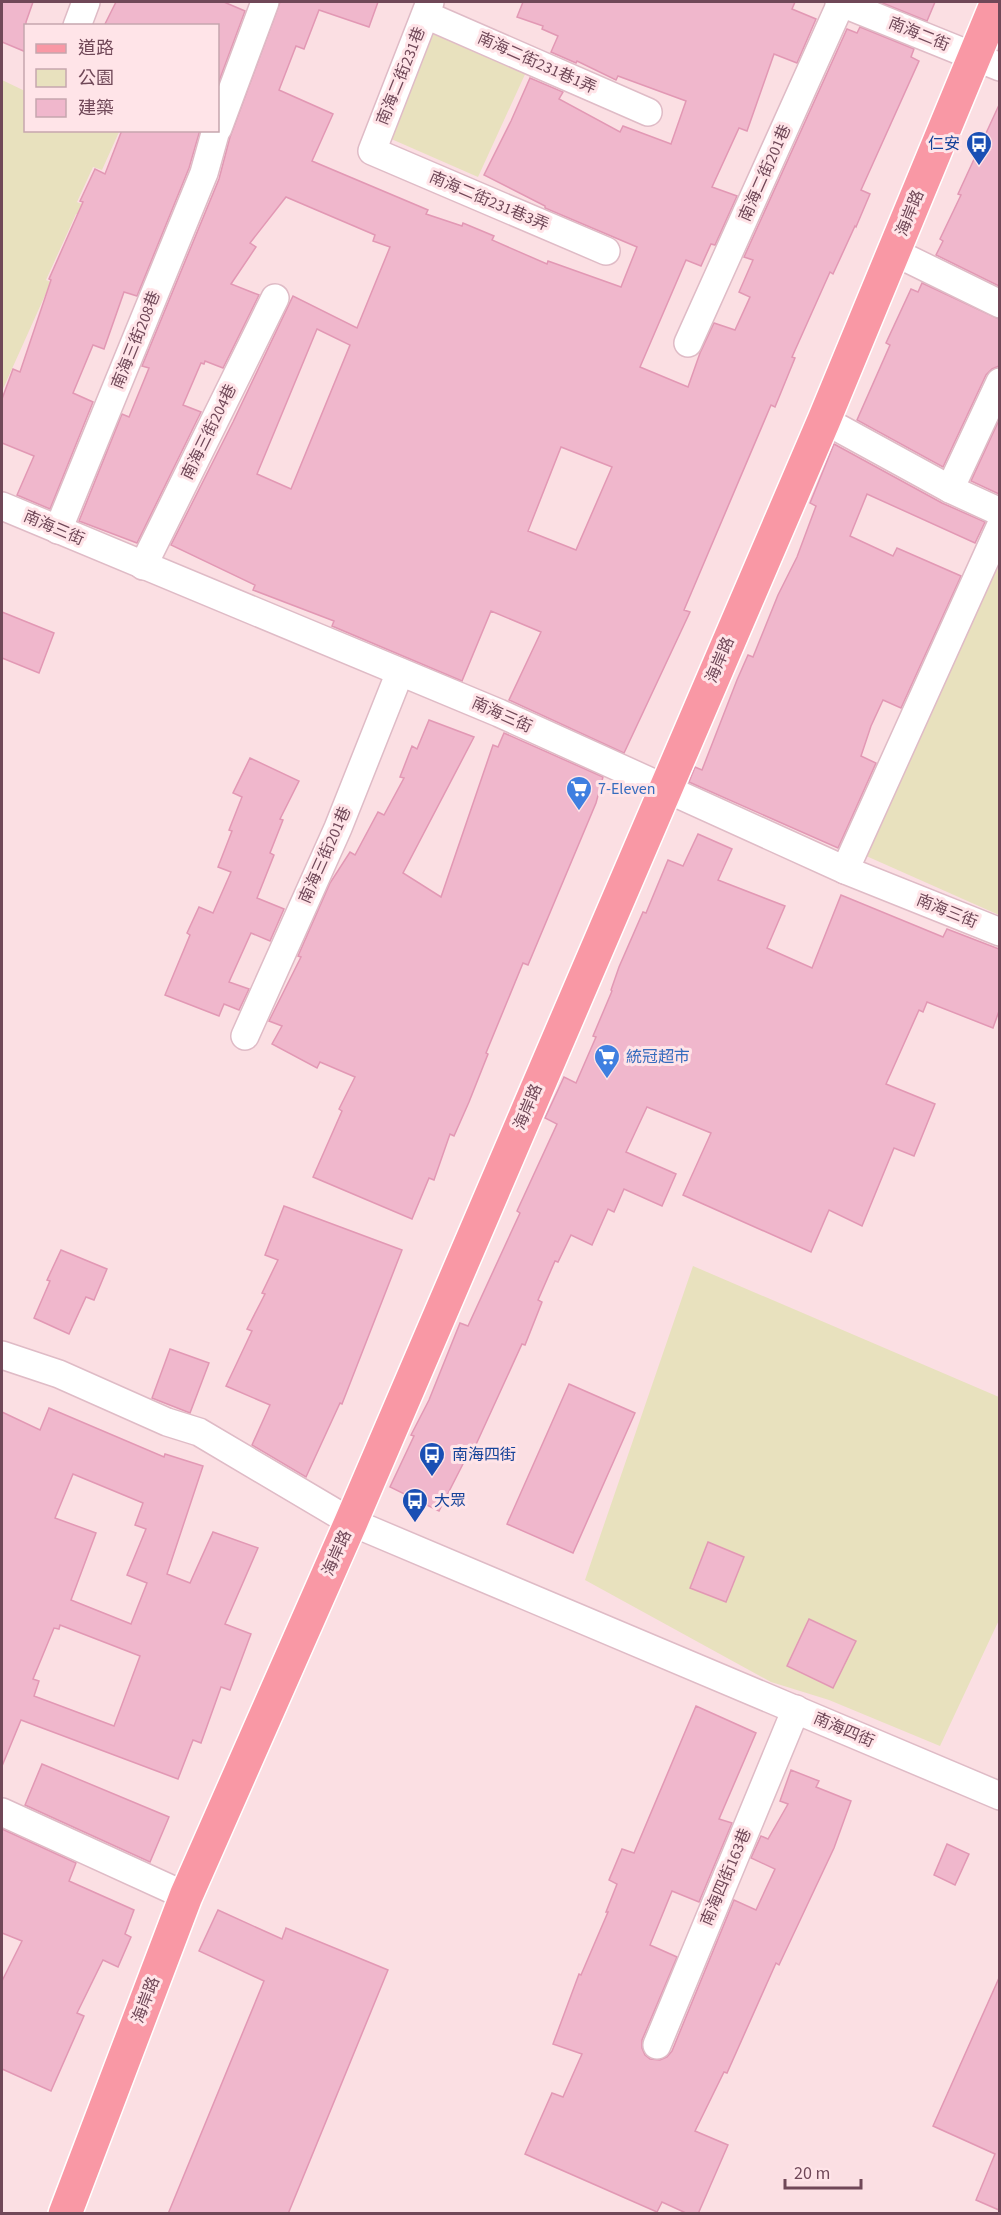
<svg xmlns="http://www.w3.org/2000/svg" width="1001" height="2215" viewBox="0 0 1001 2215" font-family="'Source Sans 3','Noto Sans TC',sans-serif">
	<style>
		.green { fill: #e8e1be }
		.building { fill: #f0b7cc; stroke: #e298b4; stroke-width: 1.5; fill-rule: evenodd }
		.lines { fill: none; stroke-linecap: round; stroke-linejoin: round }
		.minor-casing { stroke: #dfbbc6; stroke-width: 30 }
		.major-casing { stroke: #fff; stroke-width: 36 }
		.minor { stroke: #fff; stroke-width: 27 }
		.major { stroke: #f998a5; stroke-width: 33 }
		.labels { text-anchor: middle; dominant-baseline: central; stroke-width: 6; stroke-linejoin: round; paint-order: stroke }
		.street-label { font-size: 16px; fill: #704858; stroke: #ffe4e8 }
		.transit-label { font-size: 16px; fill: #164399; stroke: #ffe4e8; text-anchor: start }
		.shop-label { font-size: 16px; fill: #366cbe; stroke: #ffe4e8; text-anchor: start }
	</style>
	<rect width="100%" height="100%" fill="#fbdfe3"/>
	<g class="green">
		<path d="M428,30L527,70L478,177L389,138Z"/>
		<path d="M2,80L25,91L26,130L119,132L102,170L93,167L77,202L87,206L82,216L76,214L46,280L51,282L2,391Z"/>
		<path d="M999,566V915L855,851Z"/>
		<path d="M693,1266L999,1397V1620L940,1746L829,1700L771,1682L585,1580Z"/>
	</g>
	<g class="building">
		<path d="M2,2H33L26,22V52L2,42Z"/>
		<path d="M116,2H224L245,11L218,84V26H104Z"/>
		<path d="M280,2H378L369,27L319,10L304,49L296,46L279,90L333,114L312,161L428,210L426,214L462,226L463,223L494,236L492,240L547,264L548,261L621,287L637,247L545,208V206L484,175L511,121L530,78L563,92L559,99L620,132L623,126L671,144L686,101L618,76L616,80L577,61L576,63L551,52L558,36L542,29L543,26L517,17L523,2H795L792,9L816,19L797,63L774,54L747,131L739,128L712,187L737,196L715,245L711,244L701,266L686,260L640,367L688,387L700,353L714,323L735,330L750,297L739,292L753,260L744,257L847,29L857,33L860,27L914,49L911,57L919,61L861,190L870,194L856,227L855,226L833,274L830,272L792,357L795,358L775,407L771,405L684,610L690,612L624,753L509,700L541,632L491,611L462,681L332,626L334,621L253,590L255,585L171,545L233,422L293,296L357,328L390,247L373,241L375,235L286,197L250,243L256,247L231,284L259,295L223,368L205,361L204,364L201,363L183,405L201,412L137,543L79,521L122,414L129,417L149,368L142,366L219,179L230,137ZM317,329L350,345L291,489L257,474ZM561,447L612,467L576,550L528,531Z"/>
		<path d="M880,2H935L927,21Z"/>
		<path d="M999,105V286L936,255L943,241L940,239L961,195L958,194Z"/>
		<path d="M122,130H200L189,168L137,296L124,292L104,349L93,345L73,393L93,402L50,509L17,495L34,456L2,443V399L13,369L20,372L51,280L49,279L83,202L80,201L95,169L105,174Z"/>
		<path d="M922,283L999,319V366L992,369L986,375L943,467L857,420L890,345L886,343L911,289L918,292Z"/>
		<path d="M999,420V494L971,481Z"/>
		<path d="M834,444L942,503L985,522L975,543L867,494L850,536L893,556L897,548L961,576L901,708L883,700L871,726L861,756L876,763L838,848L689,782L695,767L702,770L737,680L748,655L753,657L778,595L797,557L816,506L810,503Z"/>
		<path d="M2,612L54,633L39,673L2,658Z"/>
		<path d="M429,720L474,737L403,873L441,897L493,745L498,747L504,733L603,777L596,803L528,965L523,963L486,1053L488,1054L469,1102L454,1136L450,1134L434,1180L429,1178L412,1219L313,1177L342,1111L339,1109L355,1077L320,1062L317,1068L272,1044L282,1026L269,1021L301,957L298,956L330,883L350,852L355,855L378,812L384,815L404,778L400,777L412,746L417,749Z"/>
		<path d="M250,758L299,781L280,819L283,820L270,853L274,855L257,898L284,909L270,941L251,933L229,982L249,989L239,1010L224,1004L219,1016L165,995L190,935L187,933L199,907L213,913L231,872L218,867L232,831L229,830L242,797L233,793Z"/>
		<path d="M698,834L732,849L718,880L785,906L767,948L812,968L841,895L943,937L947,929L999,949V1011L993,1028L927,1002L923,1012L919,1010L886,1084L935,1104L914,1156L894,1148L862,1226L829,1210L811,1252L683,1195L711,1133L647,1107L626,1152L676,1174L662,1206L624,1189L614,1212L608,1209L592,1245L571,1235L558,1262L555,1261L538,1300L542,1302L525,1345L522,1344L468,1462L465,1460L439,1511L390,1487L414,1436L411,1435L429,1400L460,1323L468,1326L520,1213L517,1211L557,1124L545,1118L564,1077L576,1083L596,1037L593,1036L612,991L611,990L619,967L643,912L646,913L668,860L683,866Z"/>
		<path d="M284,1206L402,1250L342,1404L340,1403L306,1477L252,1445L270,1405L226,1386L252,1331L247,1329L265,1294L262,1293L278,1260L265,1255Z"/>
		<path d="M61,1250L107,1269L94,1300L86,1297L69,1334L34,1318L50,1281L47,1280Z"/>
		<path d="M170,1349L209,1363L190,1413L152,1398Z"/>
		<path d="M569,1384L635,1413L573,1553L507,1524Z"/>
		<path d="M49,1408L164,1457L165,1454L203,1466L167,1574L190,1583L213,1532L258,1548L225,1624L251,1634L230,1690L221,1687L201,1743L193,1740L178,1779L21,1720L2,1766V1412L40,1430ZM73,1474L143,1503L135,1525L146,1529L127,1575L147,1583L131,1624L71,1600L96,1533L55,1518ZM60,1625L140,1656L114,1726L34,1696L39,1681L33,1679L54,1628L59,1629Z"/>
		<path d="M708,1542L744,1557L726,1602L690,1588Z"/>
		<path d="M809,1619L856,1641L833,1688L787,1666Z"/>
		<path d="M696,1706L756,1733L719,1819L732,1823L699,1902L672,1891L650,1945L677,1957L642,2040V2048L645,2055L650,2059L660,2060L667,2057L672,2051L734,1900L756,1910L775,1869L751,1858L761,1836L768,1839L788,1804L780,1801L791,1770L819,1781L816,1787L851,1801L834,1848L779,1965L776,1963L727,2073L724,2072L695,2131L728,2145L698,2214H688L662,2202L657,2212L525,2154L552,2093L563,2097L582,2054L553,2044L579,1974L581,1975L608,1912H606L617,1884L609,1880L622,1849L634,1853Z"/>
		<path d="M42,1764L169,1817L150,1862L25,1805Z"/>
		<path d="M2,1829L76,1863L69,1881L134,1910L125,1934L131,1937L118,1967L103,1960L77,2013L84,2016L51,2091L2,2069V1981L22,1941L2,1933Z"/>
		<path d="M947,1844L969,1854L955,1885L934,1875Z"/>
		<path d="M218,1910L282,1939L286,1928L388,1970L288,2214H168L264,1981L199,1951Z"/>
		<path d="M999,1978V2210L976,2200L995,2154L933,2126Z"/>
	</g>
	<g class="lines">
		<defs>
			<g id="minor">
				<path d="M430,2L372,151L606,251"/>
				<path d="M839,2L1000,67"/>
				<path d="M426,15L648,112"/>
				<path d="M77,26L86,2"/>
				<path d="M218,128L265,2"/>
				<path d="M894,252L1000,304"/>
				<path d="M688,343L841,3"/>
				<path d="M824,420L950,489L1000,512"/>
				<path d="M950,489L1000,382"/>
				<path d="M2,506L499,713L845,870L1000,932"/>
				<path d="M58,530L204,173L216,130"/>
				<path d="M143,566L275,298"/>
				<path d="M845,870L1000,527"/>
				<path d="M245,1036L338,828L400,672"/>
				<path d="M2,1355L59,1374L167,1422L199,1432L351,1522L1000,1796"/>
				<path d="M2,1812L186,1896"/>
				<path d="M657,2045L796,1709"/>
			</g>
			<path id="major" d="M65,2214L186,1896L351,1522L824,420L997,2"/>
		</defs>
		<use href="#minor" class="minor-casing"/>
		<use href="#major" class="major-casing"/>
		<use href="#minor" class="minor"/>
		<use href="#major" class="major"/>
	</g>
	<defs>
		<symbol id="bus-pin" viewBox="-11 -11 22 30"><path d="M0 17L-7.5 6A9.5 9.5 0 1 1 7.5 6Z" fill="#1a4fb4" stroke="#ffe4e8"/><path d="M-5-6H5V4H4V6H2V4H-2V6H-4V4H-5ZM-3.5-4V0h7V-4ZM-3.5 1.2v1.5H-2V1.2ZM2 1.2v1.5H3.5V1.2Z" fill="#fff"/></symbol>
		<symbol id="supermarket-pin" viewBox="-11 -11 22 30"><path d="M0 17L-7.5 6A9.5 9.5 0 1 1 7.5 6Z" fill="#3f7fe0" stroke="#ffe4e8"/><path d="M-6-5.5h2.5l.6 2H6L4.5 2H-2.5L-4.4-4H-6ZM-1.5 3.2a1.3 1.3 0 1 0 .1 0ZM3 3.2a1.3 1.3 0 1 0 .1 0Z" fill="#fff"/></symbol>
	</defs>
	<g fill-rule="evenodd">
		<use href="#bus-pin" x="964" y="129" width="30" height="40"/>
		<use href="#supermarket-pin" x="564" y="774" width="30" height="40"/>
		<use href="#supermarket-pin" x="592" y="1042" width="30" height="40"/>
		<use href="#bus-pin" x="417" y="1440" width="30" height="40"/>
		<use href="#bus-pin" x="400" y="1486" width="30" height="40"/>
	</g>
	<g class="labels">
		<g class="street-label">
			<text transform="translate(919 34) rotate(22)">南海二街</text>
			<text transform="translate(537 63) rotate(24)">南海二街231巷1弄</text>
			<text transform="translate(401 76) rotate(-68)">南海二街231巷</text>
			<text transform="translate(765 173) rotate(-66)">南海二街201巷</text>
			<text transform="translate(489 201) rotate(23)">南海二街231巷3弄</text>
			<text transform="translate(910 213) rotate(-68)">海岸路</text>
			<text transform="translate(136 340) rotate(-68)">南海三街208巷</text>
			<text transform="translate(209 432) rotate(-64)">南海三街204巷</text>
			<text transform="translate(54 528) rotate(23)">南海三街</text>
			<text transform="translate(720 660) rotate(-67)">海岸路</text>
			<text transform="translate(502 715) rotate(24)">南海三街</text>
			<text transform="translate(325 855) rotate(-66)">南海三街201巷</text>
			<text transform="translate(947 911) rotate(22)">南海三街</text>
			<text transform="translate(528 1107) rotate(-67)">海岸路</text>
			<text transform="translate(337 1553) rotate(-66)">海岸路</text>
			<text transform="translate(844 1730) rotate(23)">南海四街</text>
			<text transform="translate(726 1877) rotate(-67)">南海四街163巷</text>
			<text transform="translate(146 2000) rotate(-69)">海岸路</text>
		</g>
		<g class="transit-label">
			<text x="960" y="144" text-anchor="end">仁安</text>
			<text x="452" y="1455">南海四街</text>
			<text x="434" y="1501">大眾</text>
		</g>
		<g class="shop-label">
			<text x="598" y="789">7-Eleven</text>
			<text x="626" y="1057">統冠超市</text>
		</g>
	</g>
	<rect width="1001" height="2215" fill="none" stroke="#704858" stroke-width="6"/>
	<rect x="24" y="24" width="195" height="108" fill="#ffe4e8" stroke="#c6a6ae" stroke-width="1.5"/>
	<rect x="36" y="44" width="30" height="9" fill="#f998a5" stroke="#c6a6ae" stroke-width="1.5"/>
	<text x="78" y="54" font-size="18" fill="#704858">道路</text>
	<rect x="36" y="69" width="30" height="18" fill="#e8e1be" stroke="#c6a6ae" stroke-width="1.5"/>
	<text x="78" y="84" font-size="18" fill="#704858">公園</text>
	<rect x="36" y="99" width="30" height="18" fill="#f0b7cc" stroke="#c6a6ae" stroke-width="1.5"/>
	<text x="78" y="114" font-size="18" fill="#704858">建築</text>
	<path d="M785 2179v9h76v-9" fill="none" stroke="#704858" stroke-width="3"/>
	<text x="794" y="2179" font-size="18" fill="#704858" stroke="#ffe4e8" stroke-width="4.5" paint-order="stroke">20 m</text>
</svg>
